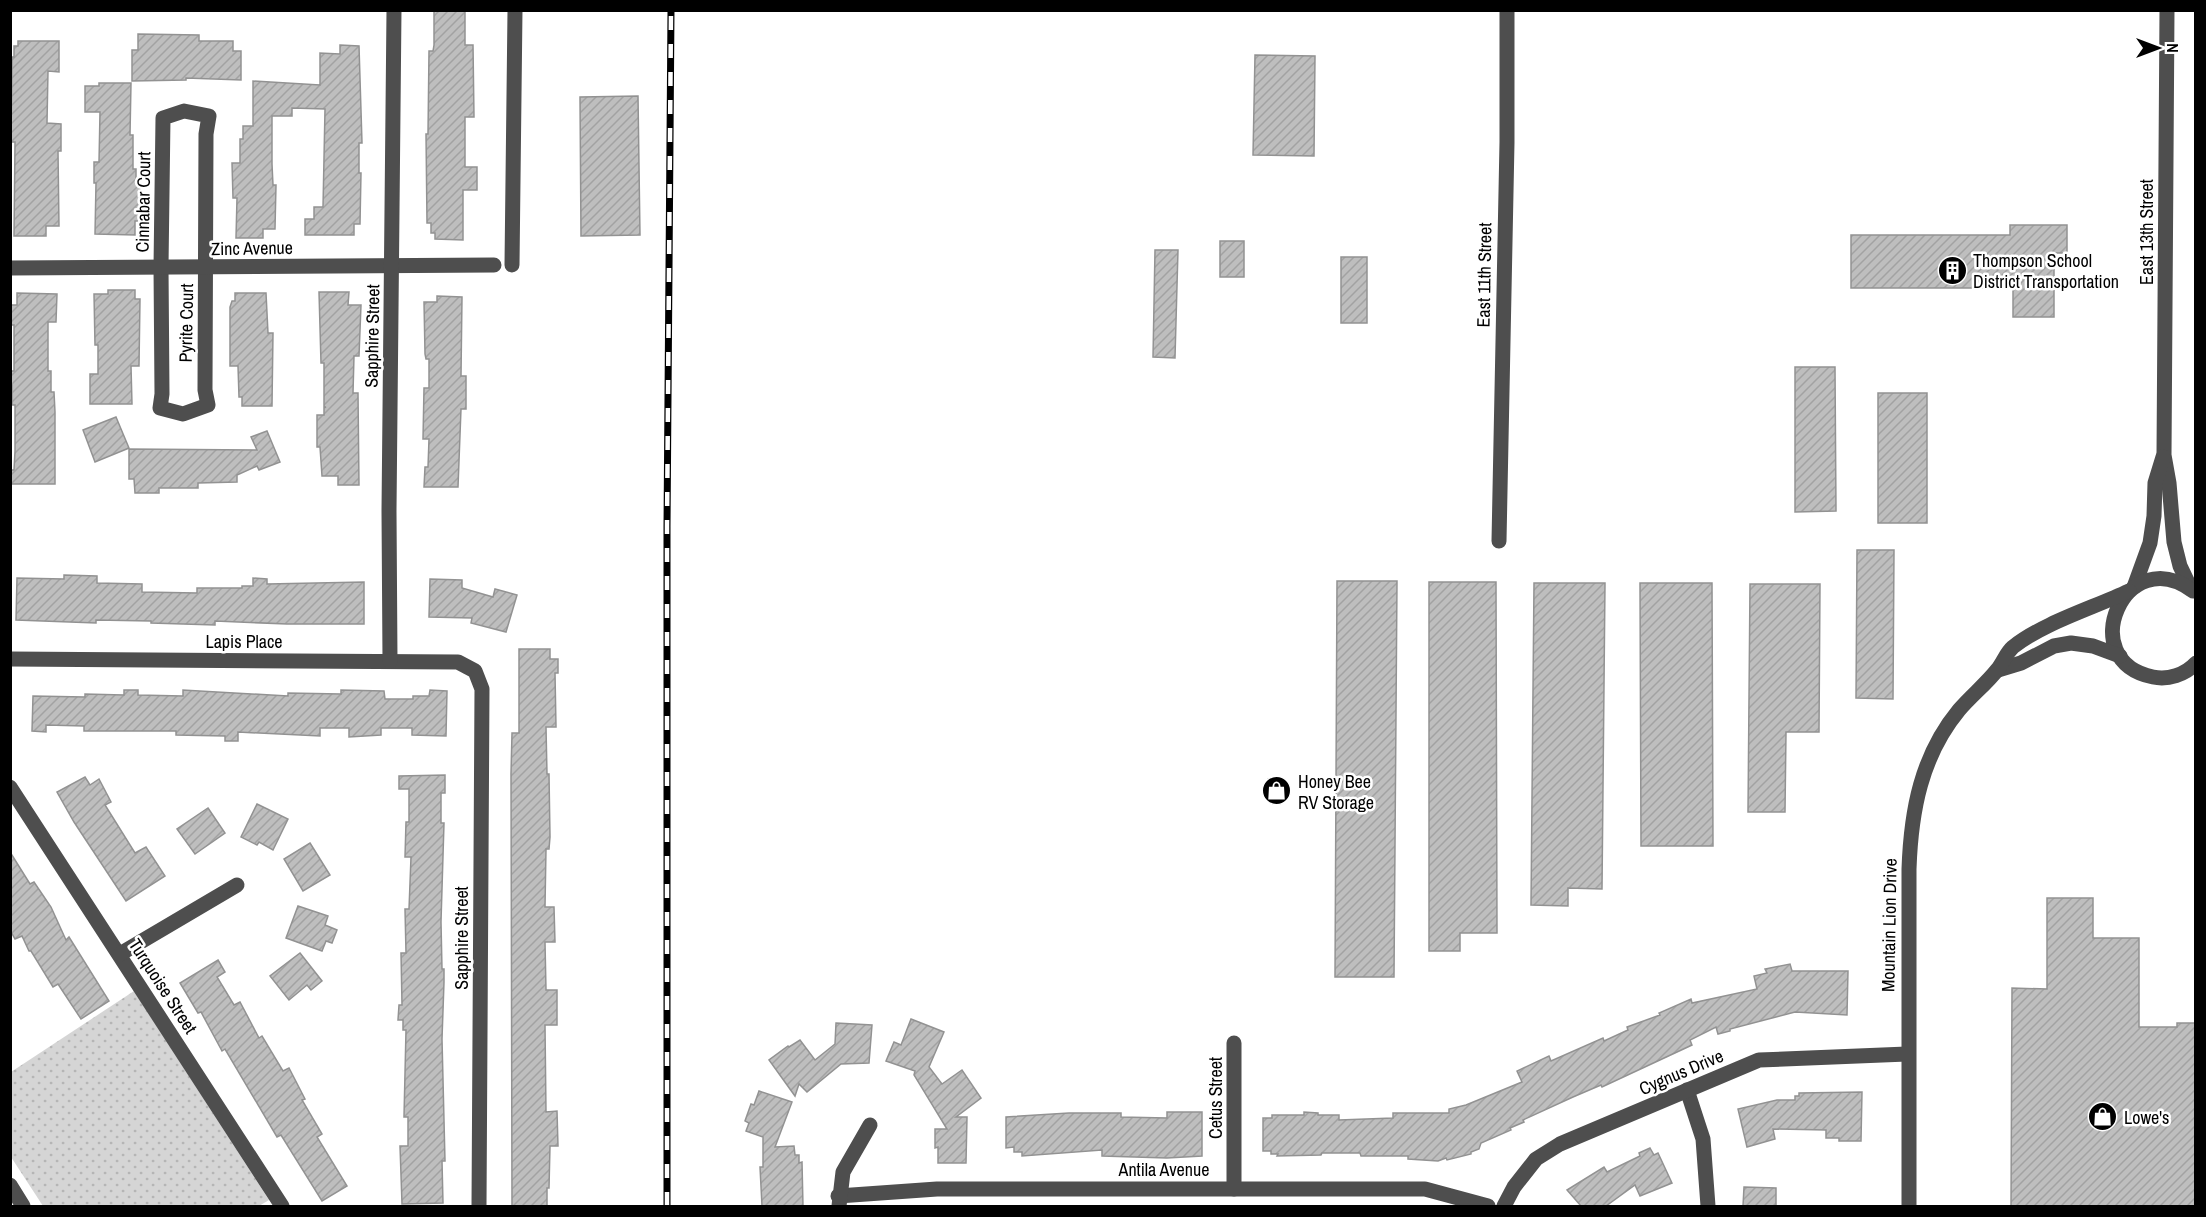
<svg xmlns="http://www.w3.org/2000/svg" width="2206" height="1217" viewBox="0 0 2206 1217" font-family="'Archivo Narrow',sans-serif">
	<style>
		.park { fill: url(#park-dots) }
		.building { fill: url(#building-hatch); stroke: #929292; stroke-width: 1.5 }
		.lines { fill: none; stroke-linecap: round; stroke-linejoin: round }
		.minor { stroke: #4e4e4e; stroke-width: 15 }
		.rail-casing { stroke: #000; stroke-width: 7 }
		.rail { stroke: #fff; stroke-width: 4.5; stroke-dasharray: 14; stroke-linecap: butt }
		.labels { text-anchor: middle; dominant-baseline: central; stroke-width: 5; stroke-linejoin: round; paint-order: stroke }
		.street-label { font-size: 18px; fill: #000; stroke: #fff }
		.poi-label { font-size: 18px; fill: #000; stroke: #fff; text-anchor: start }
	</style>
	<defs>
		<pattern id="park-dots" width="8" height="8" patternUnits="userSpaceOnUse" patternTransform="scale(1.5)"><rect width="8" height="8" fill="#d5d5d5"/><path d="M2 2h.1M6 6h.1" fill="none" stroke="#b5b5b5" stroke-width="1.8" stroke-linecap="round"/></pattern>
		<pattern id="building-hatch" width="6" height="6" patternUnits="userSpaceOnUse" patternTransform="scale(1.5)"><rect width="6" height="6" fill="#bebebe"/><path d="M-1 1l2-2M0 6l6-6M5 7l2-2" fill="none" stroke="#a2a2a2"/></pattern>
	</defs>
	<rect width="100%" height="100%" fill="#fff"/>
	<path class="park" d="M134,991L269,1200L259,1206H43L11,1157V1072Z"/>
	<g class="building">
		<path d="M434,10H465V45H473L474,117H465V167H477V190H463V240L435,239V233H431V223H427L426,134H428L429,51H433L434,45Z"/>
		<path d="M138,34L199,35V41H233V51H241V80L186,78V80L132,81V50H138Z"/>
		<path d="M18,41H59V72L48,71L47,123L61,124V151H58L59,226H46V236H14L15,142H11L12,57H14V46H18Z"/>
		<path d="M340,45L359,46L362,143H359V173H361L360,224H354V235H305V219H314V207H323L325,109L292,108V116H272V164L273,185H276L275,229H263V238H236L237,198H233L232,163H240V139H243V126H253V81L320,85V53L340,54Z"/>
		<path d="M1255,55L1315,56L1314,156L1253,155Z"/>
		<path d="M99,83H131L130,135H133V169H136V179H140V221H135V235L95,234L96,183H94V162H99L100,112H85V86H99Z"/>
		<path d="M638,96L640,235L581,236L580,97Z"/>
		<path d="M2010,225H2067V253H2054V317H2013V288H1851V235H2010Z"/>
		<rect x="1220" y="241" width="24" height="36"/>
		<path d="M1155,250H1178L1175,358L1153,357Z"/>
		<rect x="1341" y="257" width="26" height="66"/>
		<path d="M108,290H135V299H140L139,366H131L132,404H90V374H98V345H95L94,294H108Z"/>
		<path d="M319,292H349L348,305H361L359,356H354L353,393H358L359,485H338V476H322L320,447H317V415H324V408L326,407H324V363H321Z"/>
		<path d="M17,293L57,294L56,322H48V371H51V392H54L55,412V484H10V470H14L15,451V405H12V385H11V371H14V325H11V305H17Z"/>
		<path d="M235,293H266L268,333H273L272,406H242V397H239L238,366H230V307L232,301H235Z"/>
		<path d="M437,296L462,297L461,376H466V409H461L458,487H424L425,467H428L429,439H423L424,388H429V359H426L425,354L424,302H437Z"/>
		<path d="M1795,367H1835L1836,511L1795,512Z"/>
		<rect x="1878" y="393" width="49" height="130"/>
		<path d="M116,417L129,448L95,462L83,430Z"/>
		<path d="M267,431L280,462L259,470L257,466L237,475V482L198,483V488H159V493H135L134,479H129V449L257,450L251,437Z"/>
		<path d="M1857,550H1894L1893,699L1856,698Z"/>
		<path d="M64,575L97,576V583L142,584V592L197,593V588H242V586H253V578L267,579V584L364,582V624H287L215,621V625L151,623V621L96,620V623L16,620L17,578L64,579Z"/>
		<path d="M430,579L462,580V588L493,597L495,589L517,595L506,632L471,623L472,618L429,617Z"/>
		<path d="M1337,581H1397L1394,977H1335Z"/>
		<path d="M1429,582H1496L1497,933H1460V951H1429Z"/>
		<path d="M1534,583H1605L1602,889L1568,888V906L1531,905Z"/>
		<path d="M1640,583H1712L1713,846H1641Z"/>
		<path d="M1750,584H1820L1819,732H1786L1785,812H1748Z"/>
		<path d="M519,649H550V659H558V673H555L556,727H546L547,774H549L550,837L549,849H546L545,907H554L555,942H545L546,990H557V1025H545L546,1112L557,1111L558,1146H550L549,1188H547V1206H512L511,774L512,733H519Z"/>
		<path d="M124,690H138V695L183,696V690L288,696V693L341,694V690L384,691L385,699H413V696H429L430,690L447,691L446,736L412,735V728H381V735L349,737V728H320V736L238,732V741H225V736L176,735V731H84V726L46,725V732L32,731L33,696L85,697V694L124,695Z"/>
		<path d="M445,775V793H441V823H444L441,922L442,969H444V982L442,1039L445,1161H442L443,1203L402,1204L400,1146H408V1117H404L406,1030H403V1020H398L399,1005H402L401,953H406L405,909H409L411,857H405L406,822H409V789H399V776Z"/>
		<path d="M85,777L90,785L99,779L111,802L105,805L135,853L146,847L165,876L126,901L74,822L57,792Z"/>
		<path d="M257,804L288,819L273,850L259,842L257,845L241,837Z"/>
		<path d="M208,808L225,833L195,854L177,829Z"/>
		<path d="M310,843L330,875L303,891L284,859Z"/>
		<path d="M10,852L30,884L34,882L51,907L66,940L69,937L109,1001L81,1019L58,984L53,987L31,951H29L22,936L15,939L10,930Z"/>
		<path d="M2047,898H2093V938H2139V1027H2177V1023H2196V1206H2011L2012,988L2047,989Z"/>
		<path d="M298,906L328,916L325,925L337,930L332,943L326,941L322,951L286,938Z"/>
		<path d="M300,953L322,981L311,990L307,985L289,1000L270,976Z"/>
		<path d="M218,960L225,972L217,977L234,1005L240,1002L259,1038L262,1036L283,1071L289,1068L305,1099L302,1100L322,1134L317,1137L347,1186L322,1201L281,1135L277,1137L225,1049L222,1051L201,1012L198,1013L180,983Z"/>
		<path d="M1790,964L1792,971H1848L1847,1015L1795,1012L1730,1029V1031L1718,1034L1716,1027L1690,1040L1692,1045L1602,1087L1601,1085L1573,1097L1523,1120L1524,1122L1510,1128L1511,1130L1481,1143L1479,1149L1471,1152V1154L1447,1160L1446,1158L1438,1161L1408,1159V1156H1361L1360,1153H1322L1321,1155L1277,1156L1278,1154H1271V1151H1263V1118H1272V1115H1304V1112L1318,1113V1115H1339V1120L1393,1118V1113H1449V1109L1466,1105L1522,1082L1517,1071L1549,1056L1551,1061L1603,1038L1604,1041L1628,1030L1627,1027L1660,1015L1659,1013L1691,999L1692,1003L1757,989L1754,976L1767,973L1765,969Z"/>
		<path d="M911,1019L944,1032L929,1067L942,1084L962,1070L981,1098L956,1117H967L966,1163H938V1147L935,1148V1129H947L914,1075L915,1071L886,1061L894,1042L901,1045Z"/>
		<path d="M836,1023L872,1025L869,1063L841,1064L807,1092L799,1084L795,1096L769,1060L788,1046L789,1047L800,1040L815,1060L835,1044Z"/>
		<path d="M759,1091L792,1102L775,1147L794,1146L795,1155H799V1163L802,1162L803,1206H762L760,1167H763V1137L746,1131L749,1123L745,1121L751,1104L754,1105Z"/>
		<path d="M1862,1092L1861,1141H1839V1138H1826V1130L1773,1129L1775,1139L1747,1147L1738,1109L1777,1100H1795V1096H1799V1093Z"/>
		<path d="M1167,1112H1202V1156L1167,1158L1102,1156V1150L1022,1156V1152H1014V1147L1006,1148V1117L1069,1113H1121V1117L1167,1118Z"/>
		<path d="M1650,1148L1654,1155L1658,1153L1672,1183L1640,1196L1635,1185L1606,1206H1581L1567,1190L1604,1167L1607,1172L1640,1156L1639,1153Z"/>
		<path d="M1744,1187L1776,1188V1206H1743Z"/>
	</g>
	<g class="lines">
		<g class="minor">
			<path d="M2167,10L2164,455L2169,483L2174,542L2180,566L2191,589"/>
			<path d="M184,111L209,116L206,134L205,390L208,405L183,414L160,408L162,394L161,267L163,118Z"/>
			<path d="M512,265L515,10"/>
			<path d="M10,268L494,265"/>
			<path d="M1499,541L1507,142V10"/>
			<path d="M2134,587L2150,543L2154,516L2155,483L2163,457"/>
			<path d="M2193,591C2125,540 2073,661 2153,677C2168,680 2185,675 2196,663"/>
			<path d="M10,659L458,662L475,671L482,689L479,1206"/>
			<path d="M390,661L389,511L394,10"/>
			<path d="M1998,670L2021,663L2054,646L2071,643L2093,646L2120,656"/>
			<path d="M10,787L282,1206"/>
			<path d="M120,954L237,885"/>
			<path d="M1234,1043V1189"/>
			<path d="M1687,1090L1703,1139L1708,1206"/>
			<path d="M10,1185L23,1206"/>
			<path d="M838,1196L937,1189H1425L1488,1206"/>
			<path d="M839,1206L843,1172L870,1125"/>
			<path d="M1504,1206L1514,1187L1536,1159L1560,1144L1759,1060L1907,1054"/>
			<path d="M1909,1206V869C1911,811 1921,756 1959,710C1971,696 1986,684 1997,670C2003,663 2006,653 2013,647C2043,623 2093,608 2129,591"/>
		</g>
		<defs>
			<path id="rail" d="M667,1206V527L671,10"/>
		</defs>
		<use href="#rail" class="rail-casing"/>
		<use href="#rail" class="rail"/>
	</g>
	<defs>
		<symbol id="building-disc" viewBox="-11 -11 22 22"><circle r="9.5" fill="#000" stroke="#fff"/><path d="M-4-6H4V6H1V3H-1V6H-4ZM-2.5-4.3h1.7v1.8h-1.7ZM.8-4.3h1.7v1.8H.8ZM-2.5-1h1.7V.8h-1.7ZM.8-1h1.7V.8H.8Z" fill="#fff"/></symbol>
		<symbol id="shop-disc" viewBox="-11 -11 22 22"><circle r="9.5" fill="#000" stroke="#fff"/><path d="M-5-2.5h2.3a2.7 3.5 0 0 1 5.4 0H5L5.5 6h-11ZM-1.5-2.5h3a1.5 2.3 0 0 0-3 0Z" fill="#fff"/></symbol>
	</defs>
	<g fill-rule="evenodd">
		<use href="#building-disc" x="1936" y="254" width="33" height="33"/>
		<use href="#shop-disc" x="1260" y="774" width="33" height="33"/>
		<use href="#shop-disc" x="2086" y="1100" width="33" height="33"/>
	</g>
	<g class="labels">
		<g class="street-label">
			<text transform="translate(143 202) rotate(-89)">Cinnabar Court</text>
			<text transform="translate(2146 232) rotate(-90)">East 13th Street</text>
			<text transform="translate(252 248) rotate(-1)">Zinc Avenue</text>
			<text transform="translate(1484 275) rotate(-89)">East 11th Street</text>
			<text transform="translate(186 323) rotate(-89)">Pyrite Court</text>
			<text transform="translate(372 336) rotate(-89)">Sapphire Street</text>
			<text x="244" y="641">Lapis Place</text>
			<text transform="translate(1889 925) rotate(-89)">Mountain Lion Drive</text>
			<text transform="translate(461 938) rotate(-90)">Sapphire Street</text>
			<text transform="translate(163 986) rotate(57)">Turquoise Street</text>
			<text transform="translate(1681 1072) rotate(-23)">Cygnus Drive</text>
			<text transform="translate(1215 1098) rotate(-90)">Cetus Street</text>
			<text x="1164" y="1169">Antila Avenue</text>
		</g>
		<g class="poi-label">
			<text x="1973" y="260">Thompson School<tspan x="1973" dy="21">District Transportation</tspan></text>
			<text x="1298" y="781">Honey Bee<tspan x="1298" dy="21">RV Storage</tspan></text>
			<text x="2124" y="1117">Lowe's</text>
		</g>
	</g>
	<rect width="2206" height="1217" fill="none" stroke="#000000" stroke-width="24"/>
	<g transform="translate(2158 48) rotate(90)" stroke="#ffffff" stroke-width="4.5" paint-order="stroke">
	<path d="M0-4.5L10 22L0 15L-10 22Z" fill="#000000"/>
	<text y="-9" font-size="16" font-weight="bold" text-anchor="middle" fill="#000000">N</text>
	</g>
</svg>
